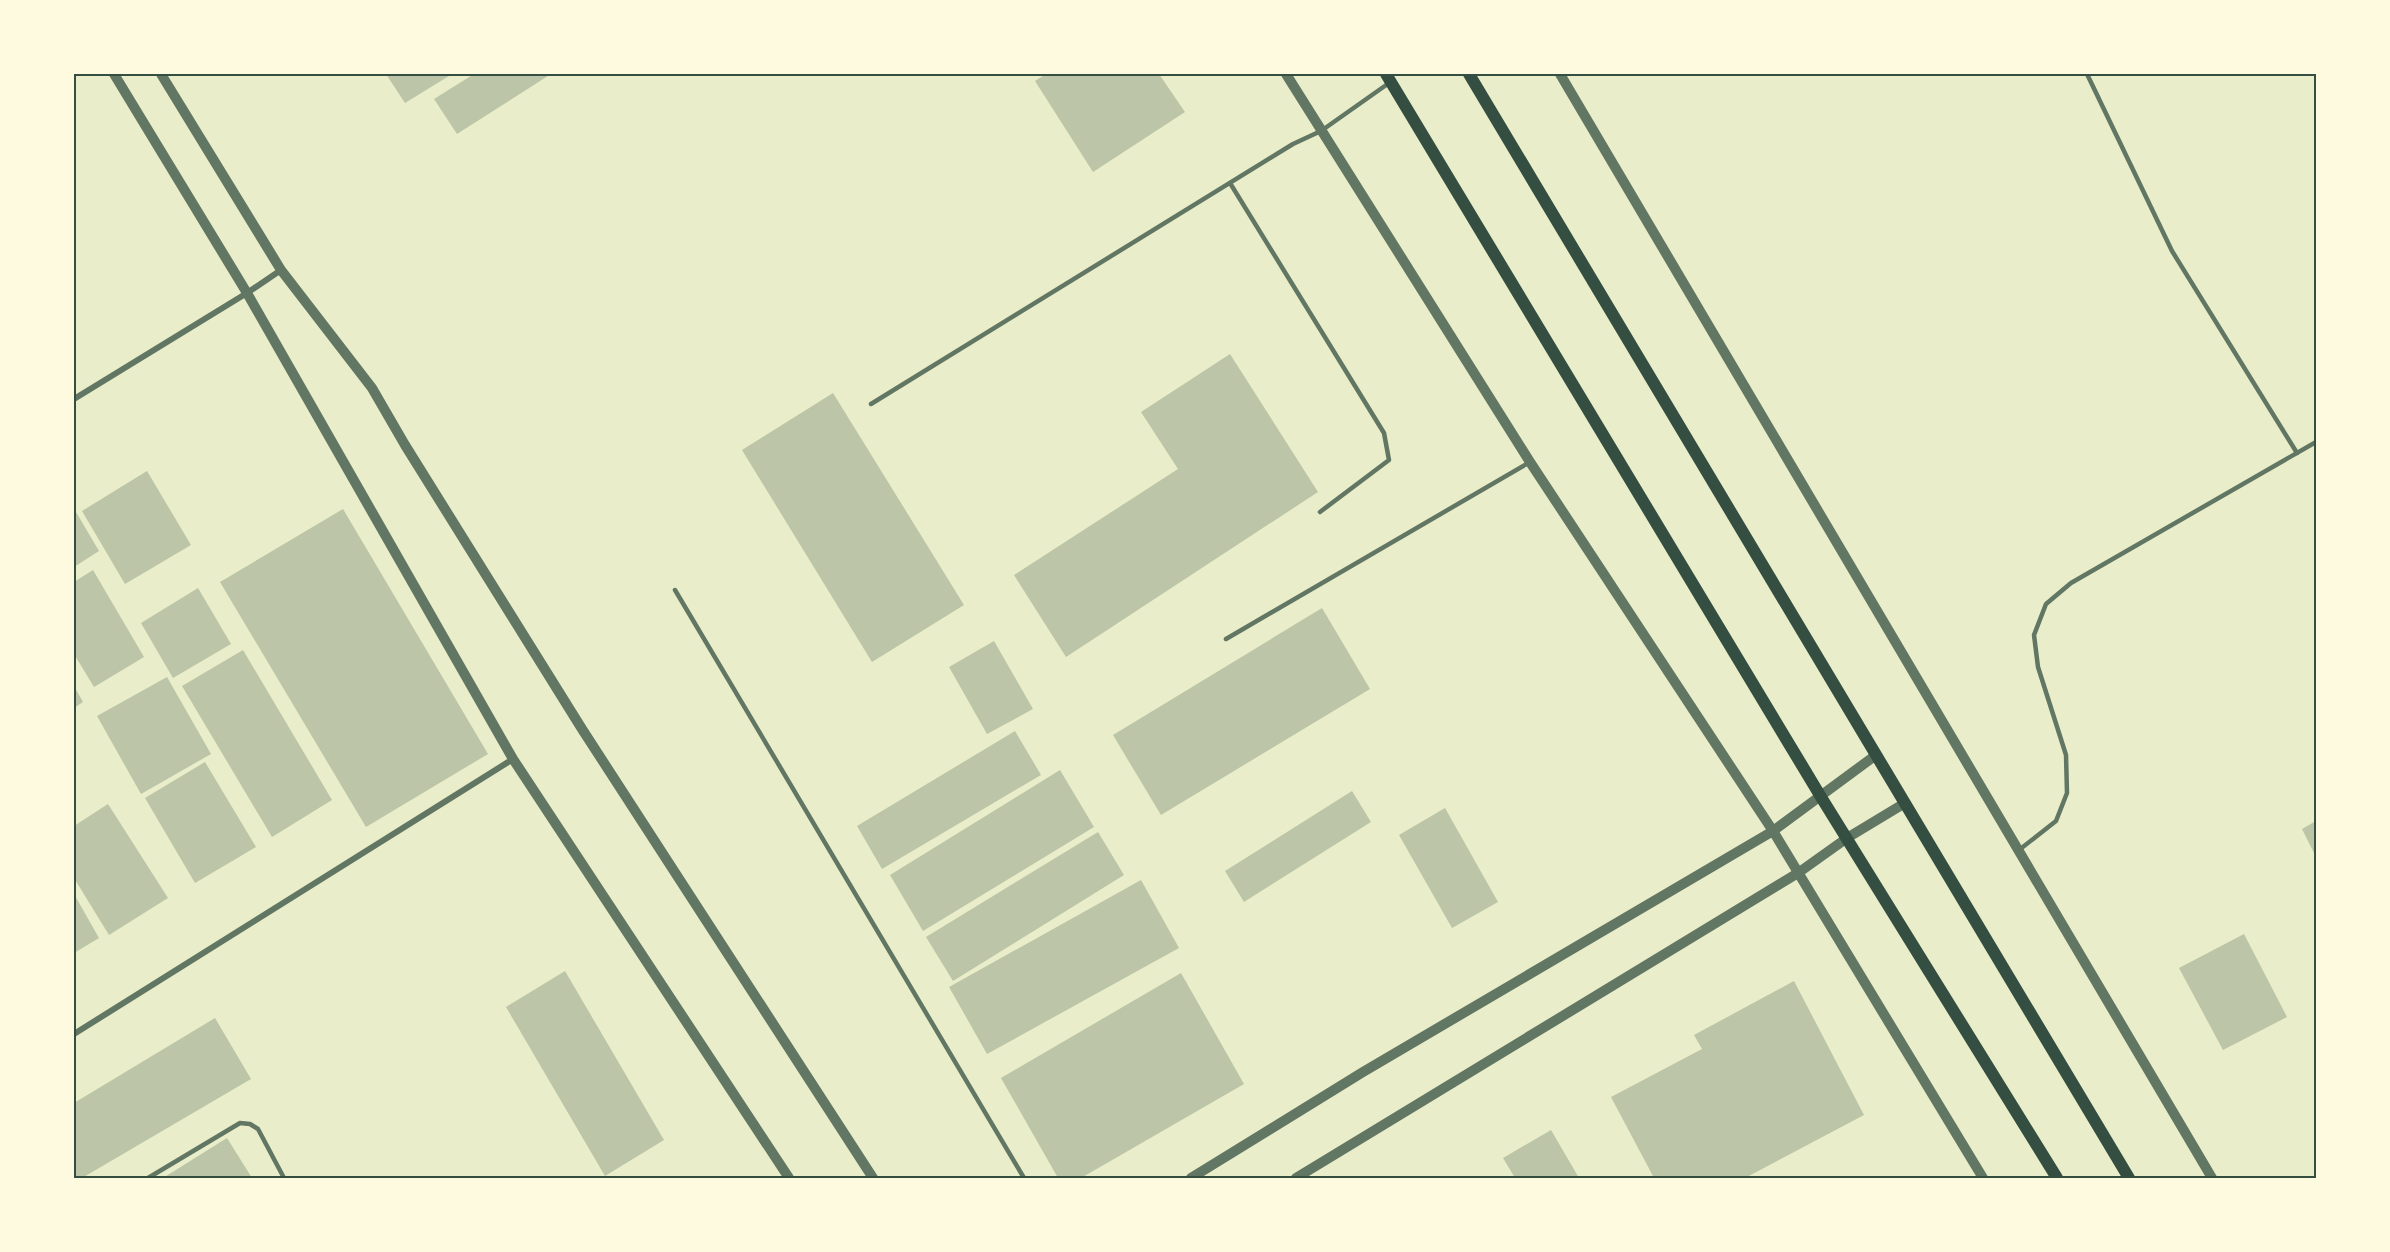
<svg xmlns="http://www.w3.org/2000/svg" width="2390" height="1252" viewBox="0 0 2390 1252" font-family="'Titillium Web',sans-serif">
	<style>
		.building { fill: #bcc5a7 }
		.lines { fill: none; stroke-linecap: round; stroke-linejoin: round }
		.service { stroke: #617663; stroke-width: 4.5 }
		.minor { stroke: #617663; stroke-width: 6 }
		.tertiary { stroke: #617663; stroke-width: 10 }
		.secondary { stroke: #344e41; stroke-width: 12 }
		.neatline { fill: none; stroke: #344e41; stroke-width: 2 }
	</style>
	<rect width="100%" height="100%" fill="#e9edc9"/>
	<g class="building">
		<path d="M386,74H447L449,76L405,103Z"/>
		<path d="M474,74H551L457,134L434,99Z"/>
		<path d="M1046,74H1159L1185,112L1093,172L1035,81Z"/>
		<path d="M1230,354L1318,492L1066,657L1014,575L1178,469L1141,412Z"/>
		<path d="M833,393L964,605L872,662L742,450Z"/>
		<path d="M147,471L191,545L125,584L82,511Z"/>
		<path d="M343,509L488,754L366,827L220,582Z"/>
		<path d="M76,512L99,551L74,567V513Z"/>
		<path d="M93,570L144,657L94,687L74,654V582Z"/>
		<path d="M198,588L231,644L173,678L141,623Z"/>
		<path d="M1322,608L1370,689L1161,815L1113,735Z"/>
		<path d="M994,641L1033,709L987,734L949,667Z"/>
		<path d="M243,650L332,800L272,837L182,686Z"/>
		<path d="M167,677L211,754L141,794L97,716Z"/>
		<path d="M74,686L83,702L74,708Z"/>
		<path d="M1015,731L1041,775L882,869L857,826Z"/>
		<path d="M205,762L256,847L195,883L145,798Z"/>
		<path d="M1060,770L1094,827L923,931L890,875Z"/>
		<path d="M1352,791L1371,822L1244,902L1225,871Z"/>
		<path d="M108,804L168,898L109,935L74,878V826Z"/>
		<path d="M1445,808L1498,902L1452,928L1399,835Z"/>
		<path d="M2316,821V857L2302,829Z"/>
		<path d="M1098,832L1124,875L953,981L926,937Z"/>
		<path d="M1141,880L1179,948L987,1054L949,987Z"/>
		<path d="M74,894L99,938L74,953Z"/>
		<path d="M2244,934L2287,1017L2223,1050L2179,968Z"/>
		<path d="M565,971L664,1140L605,1176L506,1007Z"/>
		<path d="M1181,973L1244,1084L1081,1178H1058L1001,1078Z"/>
		<path d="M1794,981L1864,1115L1745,1178H1654L1611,1097L1702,1049L1694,1035Z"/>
		<path d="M215,1018L251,1079L82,1178H74V1103Z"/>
		<path d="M1551,1130L1579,1178H1515L1503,1158Z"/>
		<path d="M227,1138L252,1178H163Z"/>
	</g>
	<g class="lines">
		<g class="service">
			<path d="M2087,74L2172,251L2297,453"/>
			<path d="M1230,183L1384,433L1389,460L1320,512"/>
			<path d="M871,404L1293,144L1321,131L1389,83"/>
			<path d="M675,590L1024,1178"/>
			<path d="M1226,639L1530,462"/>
			<path d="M2019,850L2056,821L2067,793L2066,755L2038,667L2034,635L2046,604L2071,583L2316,442"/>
			<path d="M148,1178L240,1123L250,1124L258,1129L284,1178"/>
		</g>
		<g class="minor">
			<path d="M74,399L247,293L281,270"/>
			<path d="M74,1034L513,759"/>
		</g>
		<g class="tertiary">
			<path d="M114,74L247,293L513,759L789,1178"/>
			<path d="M161,74L281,270L372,388L405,445L582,729L873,1178"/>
			<path d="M1286,74L1530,462L1773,831L1983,1178"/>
			<path d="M1560,74L2212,1178"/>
			<path d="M1191,1178L1363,1072L1773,831L1876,755"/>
			<path d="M1296,1178L1798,873L1847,838L1905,803"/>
		</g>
		<g class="secondary">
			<path d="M1386,74L1821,797L2057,1178"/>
			<path d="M1469,74L2129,1178"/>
		</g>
	</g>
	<rect width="2390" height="1252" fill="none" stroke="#fefae0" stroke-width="150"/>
	<rect x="75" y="75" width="2240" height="1102" class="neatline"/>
</svg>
